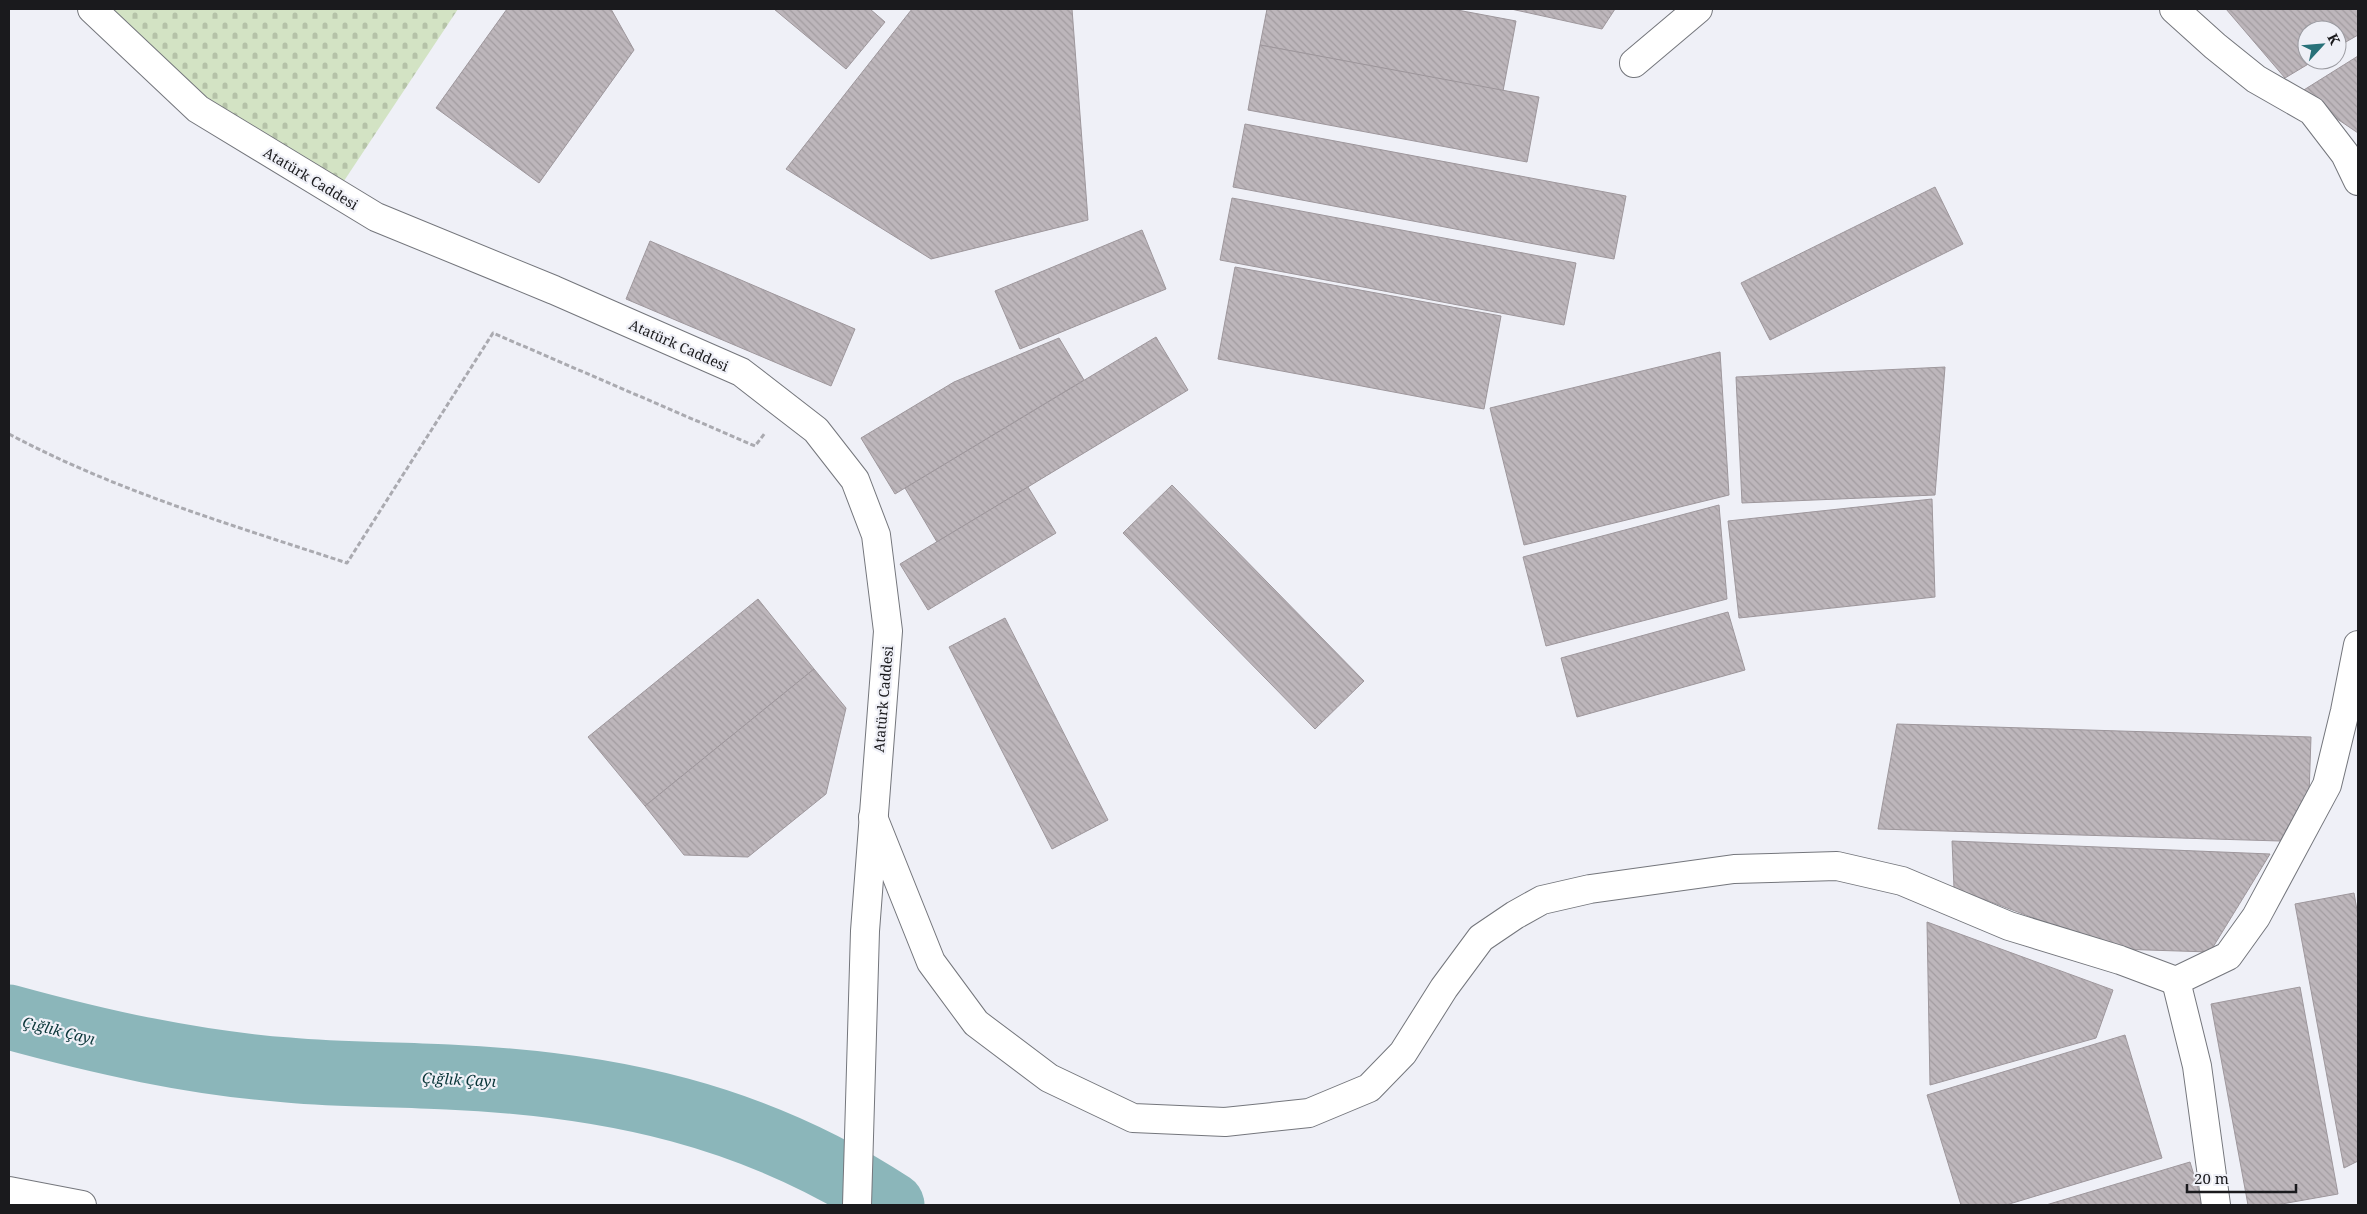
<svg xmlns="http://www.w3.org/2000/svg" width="2367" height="1214" viewBox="0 0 2367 1214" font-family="'Noto Serif',serif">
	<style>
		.cemetery { fill: url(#cemetery-stones) }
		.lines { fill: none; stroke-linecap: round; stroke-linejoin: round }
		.river { stroke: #8bb6ba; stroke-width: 65 }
		.building { fill: url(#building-back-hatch); stroke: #9e979c }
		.minor-casing { stroke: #74767c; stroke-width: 30 }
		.path { stroke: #aaaab0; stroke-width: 3; stroke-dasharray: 5 2.5; stroke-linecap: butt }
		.minor { stroke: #fff; stroke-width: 28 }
		.labels { text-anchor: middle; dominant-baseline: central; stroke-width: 4.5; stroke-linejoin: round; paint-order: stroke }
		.street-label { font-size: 14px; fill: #1a1a1d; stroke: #eff0f7 }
		.water-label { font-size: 15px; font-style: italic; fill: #093538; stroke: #eff0f7 }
	</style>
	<defs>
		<pattern id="cemetery-stones" width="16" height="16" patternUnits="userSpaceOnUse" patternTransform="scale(1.25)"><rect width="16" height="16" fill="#d3e3c4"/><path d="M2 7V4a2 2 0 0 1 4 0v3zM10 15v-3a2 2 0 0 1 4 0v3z" fill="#b5c2a8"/></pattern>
		<pattern id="building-back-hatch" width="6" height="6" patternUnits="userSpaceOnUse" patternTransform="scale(1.25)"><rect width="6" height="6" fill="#bdb6bb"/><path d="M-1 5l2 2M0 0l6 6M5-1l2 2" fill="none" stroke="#a29ca0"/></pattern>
	</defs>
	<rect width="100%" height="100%" fill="#eff0f7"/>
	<path class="cemetery" d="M92,9H458L336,193L198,109Z"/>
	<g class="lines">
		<path class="river" d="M9,1017C100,1042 193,1063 288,1070C341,1075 395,1074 448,1077C610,1084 755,1115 892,1205"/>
	</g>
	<g class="building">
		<path d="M507,9H611L634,50L539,183L436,108Z"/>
		<path d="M774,9H870L885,22L846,69Z"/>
		<path d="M912,9H1072L1088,220L931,259L786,169Z"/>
		<path d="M1267,9H1452L1516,21L1503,91L1260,45Z"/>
		<path d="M1511,9H1615L1602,29Z"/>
		<path d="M2226,9H2358V35L2337,47V30H2307V60H2315L2285,78Z"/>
		<path d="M1260,45L1539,97L1527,162L1248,110Z"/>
		<path d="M2358,56V133L2299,93Z"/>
		<path d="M1245,124L1626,196L1614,259L1233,187Z"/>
		<path d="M1935,187L1963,244L1770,340L1741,283Z"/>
		<path d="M1232,198L1576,263L1564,325L1220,260Z"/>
		<path d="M1142,230L1166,289L1020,349L995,291Z"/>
		<path d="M650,241L855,329L831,386L626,299Z"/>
		<path d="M1235,267L1501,316L1484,409L1218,359Z"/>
		<path d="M1156,337L1188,390L937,542L905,488Z"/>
		<path d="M1059,338L1084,380L895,494L861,438L954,382Z"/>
		<path d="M1720,352L1729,495L1524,545L1490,408Z"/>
		<path d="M1945,367L1935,495L1742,503L1736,377Z"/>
		<path d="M1172,485L1364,681L1315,729L1123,533Z"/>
		<path d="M1028,487L1056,533L928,610L900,564Z"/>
		<path d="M1932,499L1935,597L1739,618L1728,521Z"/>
		<path d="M1719,505L1727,599L1546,646L1523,557Z"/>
		<path d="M758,599L814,669L645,806L588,737Z"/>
		<path d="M1728,612L1745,670L1577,717L1561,658Z"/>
		<path d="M1005,618L1108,820L1052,849L949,647Z"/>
		<path d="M814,669L846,708L826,794L748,857L684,855L645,806Z"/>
		<path d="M1897,724L2311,737L2309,795L2280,841L1878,829Z"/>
		<path d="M1952,841L2270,854L2210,952L2116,949L1954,888Z"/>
		<path d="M2354,893L2358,916V1161L2344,1168L2295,904Z"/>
		<path d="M1927,922L2113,990L2096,1038L1930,1085Z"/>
		<path d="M2300,987L2338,1194L2276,1205H2248L2211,1004Z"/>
		<path d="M2125,1035L2162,1158L2006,1205H1961L1927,1095Z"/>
		<path d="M2190,1162L2203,1205H2046Z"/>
	</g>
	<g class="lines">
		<defs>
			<g id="minor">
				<path d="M92,9L198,109L376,217L554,290L741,372L816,430L855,480L876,535L888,631L865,931L857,1205"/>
				<path d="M2174,9L2215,46L2256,79L2312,111L2345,154L2358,181"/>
				<path d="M1634,63L1698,9"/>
				<path d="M873,817L931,962L976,1023L1049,1078L1133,1118L1225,1122L1309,1113L1369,1088L1403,1053L1444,988L1481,938L1515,915L1542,900L1590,889L1734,869L1837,866L1902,881L2009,926L2120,960L2176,981L2228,956L2256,917L2327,785L2345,711L2358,645"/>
				<path d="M2176,981L2197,1066L2216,1205"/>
				<path d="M9,1191L82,1205"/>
			</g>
		</defs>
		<use href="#minor" class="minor-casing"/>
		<path class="path" d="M9,434C116,491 232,525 347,563L493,333L755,446L765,433"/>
		<use href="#minor" class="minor"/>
	</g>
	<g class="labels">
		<g class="street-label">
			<text transform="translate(311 178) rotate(31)">Atatürk Caddesi</text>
			<text transform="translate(679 345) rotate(24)">Atatürk Caddesi</text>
			<text transform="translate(883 699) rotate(-85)">Atatürk Caddesi</text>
		</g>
		<g class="water-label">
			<text transform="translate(59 1030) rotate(14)">Çığlık Çayı</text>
			<text transform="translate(459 1079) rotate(3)">Çığlık Çayı</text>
		</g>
	</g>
	<rect width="2367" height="1214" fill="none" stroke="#1a1a1d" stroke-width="20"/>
	<g transform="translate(2322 45) rotate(64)"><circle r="24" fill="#eff0f7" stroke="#9a9aa0"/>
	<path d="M0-4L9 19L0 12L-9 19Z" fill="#287179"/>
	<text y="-8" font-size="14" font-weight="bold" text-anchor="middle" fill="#1a1a1d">K</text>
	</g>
	<path d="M2187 1184v8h109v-8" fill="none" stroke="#1a1a1d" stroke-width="2.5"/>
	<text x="2194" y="1184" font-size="15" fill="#1a1a1d" stroke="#eff0f7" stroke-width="4" paint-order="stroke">20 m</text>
</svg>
